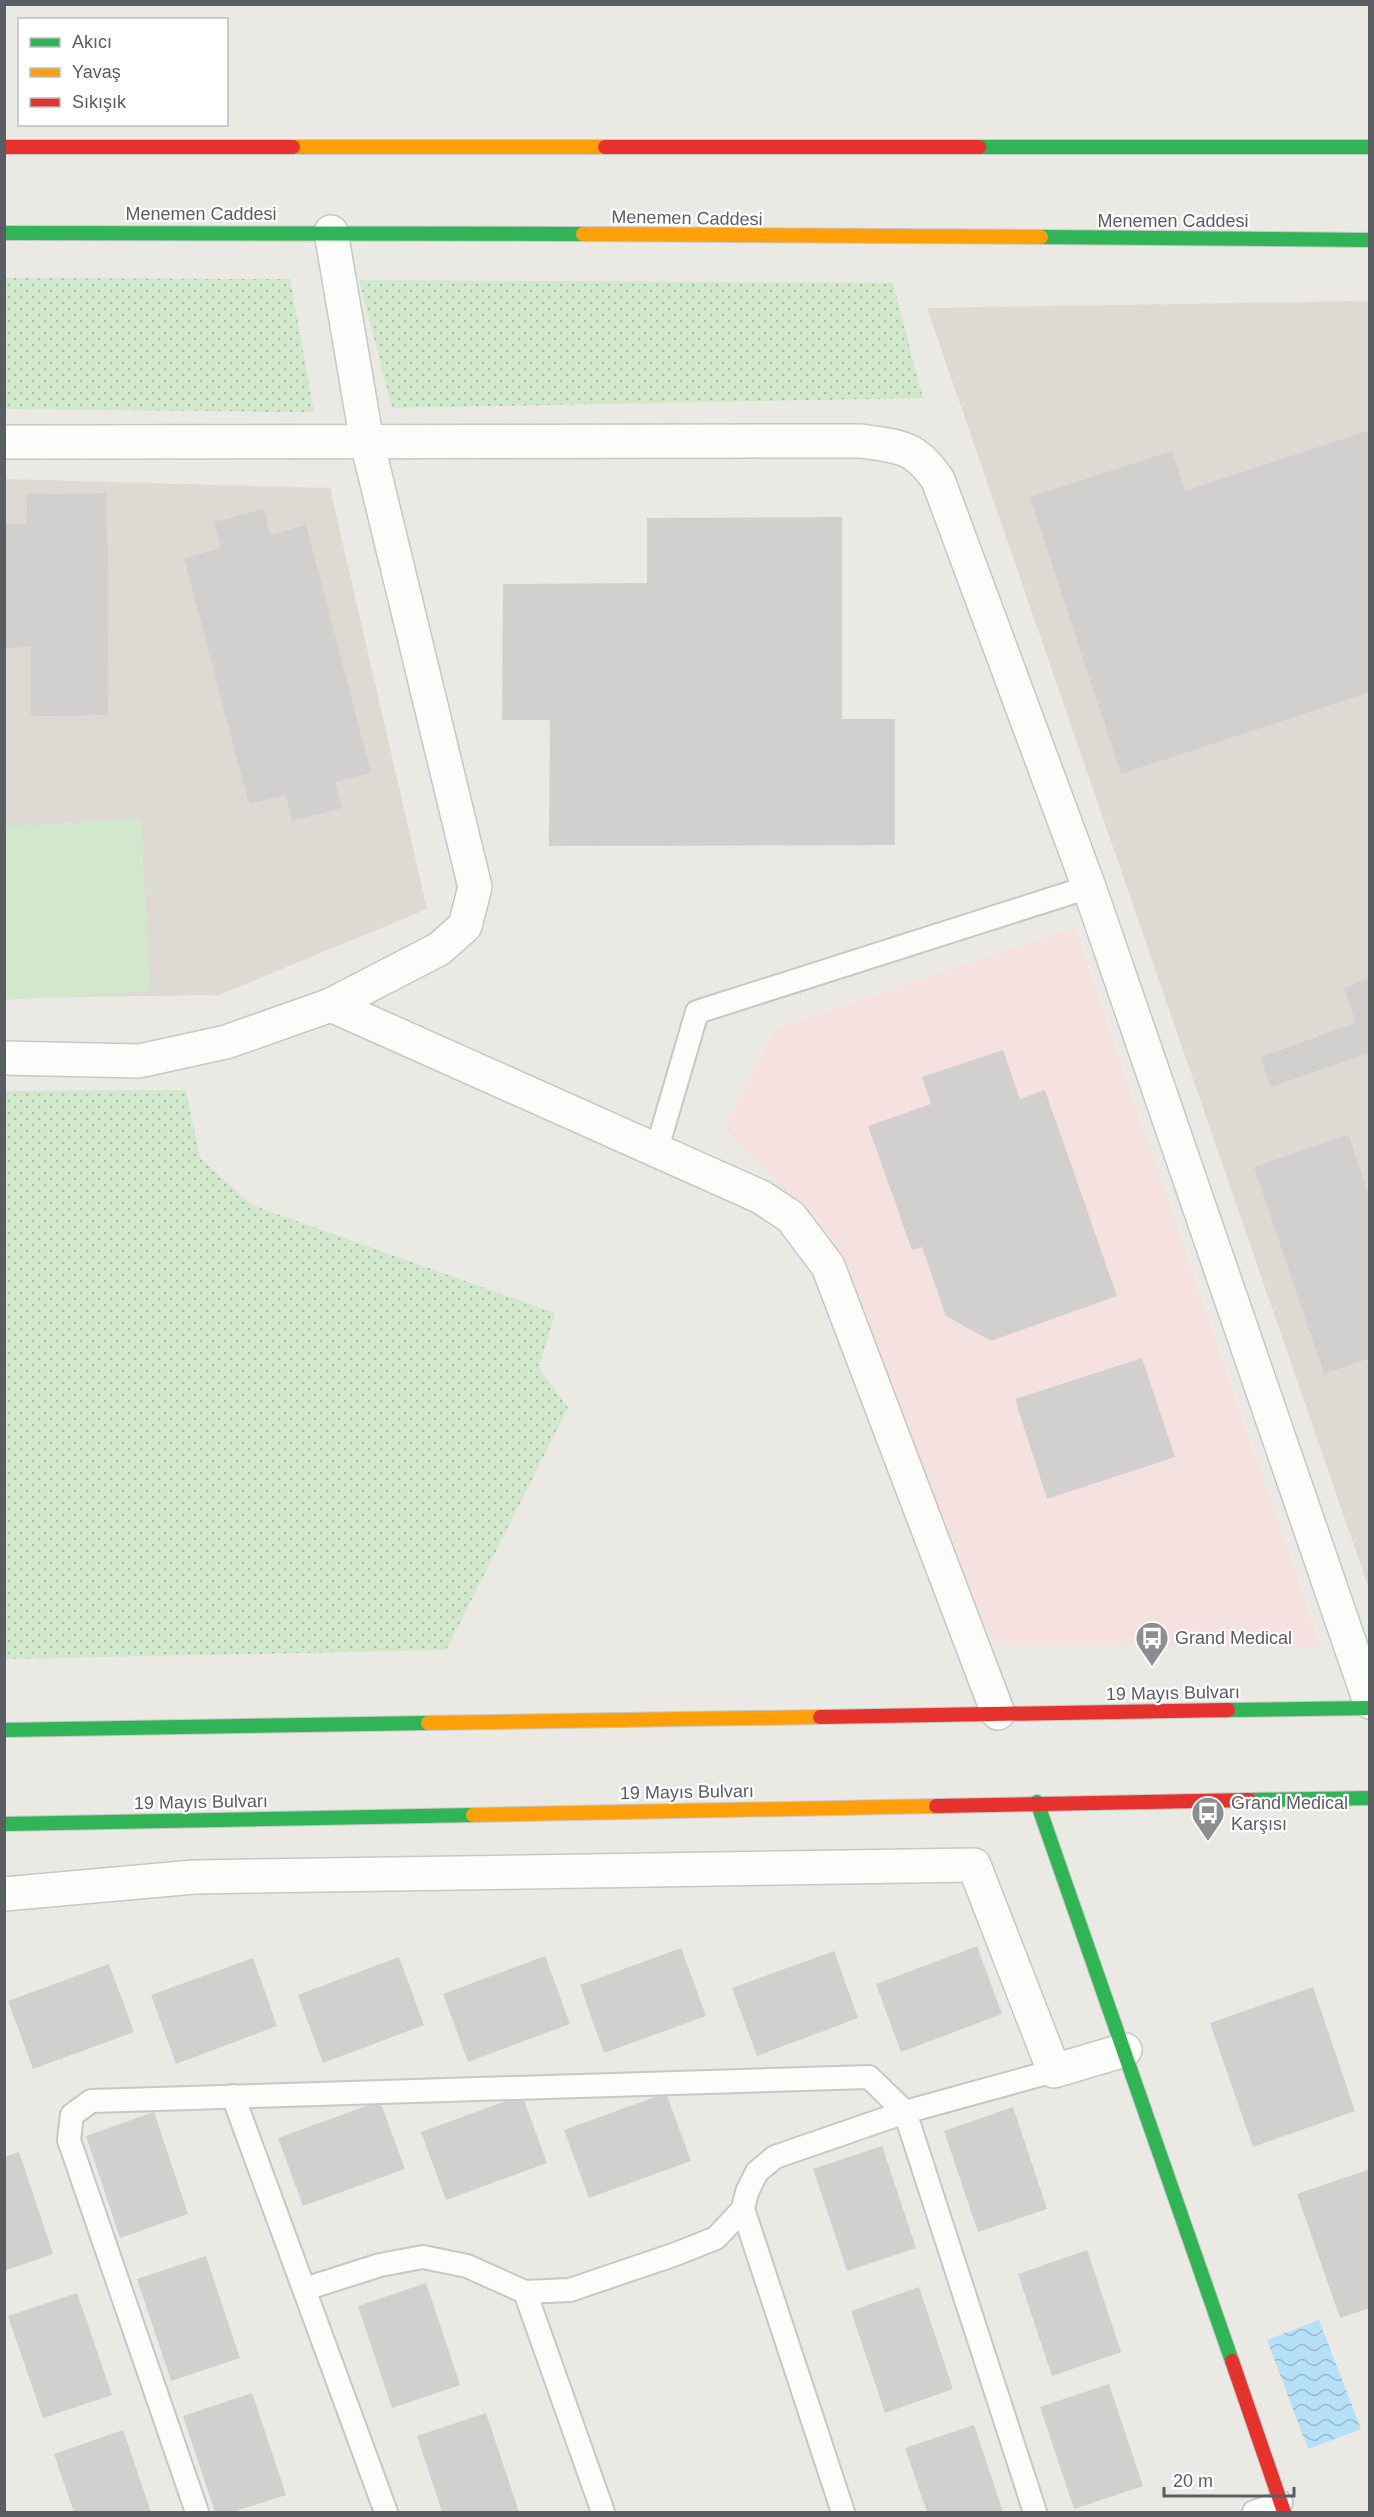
<svg xmlns="http://www.w3.org/2000/svg" width="1374" height="2517" viewBox="0 0 1374 2517" font-family="Arial,sans-serif">
	<style>
		.education { fill: #dddad3 }
		.medical { fill: #f5e1df }
		.grass { fill: url(#grass-dots) }
		.pitch { fill: #d2e8cd }
		.water { fill: url(#water-waves) }
		.building { fill: #d2d0ce }
		.lines { fill: none; stroke-linecap: round; stroke-linejoin: round }
		.lane-casing { stroke: #c7c7c6; stroke-width: 26 }
		.street-casing { stroke: #c7c7c6; stroke-width: 36 }
		.fast-casing { stroke: #c8c8c8; stroke-width: 16 }
		.slow-casing { stroke: #c8c8c8; stroke-width: 16 }
		.jam-casing { stroke: #c8c8c8; stroke-width: 16 }
		.lane { stroke: #fcfcfb; stroke-width: 22 }
		.street { stroke: #fcfcfb; stroke-width: 33 }
		.fast { stroke: #30b455; stroke-width: 14 }
		.slow { stroke: #ff9f0a; stroke-width: 14 }
		.jam { stroke: #e5322d; stroke-width: 14 }
		.labels { text-anchor: middle; dominant-baseline: central; stroke-width: 4.5; stroke-linejoin: round; paint-order: stroke }
		.street-label { font-size: 18px; fill: #595e63; stroke: #fff }
		.poi-label { font-size: 18px; fill: #595e63; stroke: #fff; text-anchor: start }
	</style>
	<defs>
		<pattern id="grass-dots" width="8" height="8" patternUnits="userSpaceOnUse" patternTransform="scale(1.5)"><rect width="8" height="8" fill="#d2e8cd"/><path d="M2 2h.1M6 6h.1" fill="none" stroke="#adbfaa" stroke-width="1.8" stroke-linecap="round"/></pattern>
		<pattern id="water-waves" width="16" height="10" patternUnits="userSpaceOnUse" patternTransform="scale(1.5)"><rect width="16" height="10" fill="#b6e0f7"/><path d="M0 5q4-4 8 0t8 0" fill="none" stroke="#97b9cc"/></pattern>
	</defs>
	<rect width="100%" height="100%" fill="#ebe9e4"/>
	<g class="education">
		<path d="M1369,301V1589L927,308Z"/>
		<path d="M5,479L330,488L427,909L219,995L5,998Z"/>
	</g>
	<path class="medical" d="M1075,928L1321,1648L993,1645L835,1242L724,1128L775,1029Z"/>
	<g class="grass">
		<path d="M5,278L290,279L314,412L5,409Z"/>
		<path d="M359,280L893,283L923,398L392,408Z"/>
		<path d="M186,1090L200,1158L252,1205L555,1313L539,1368L568,1408L446,1650L5,1659V1091Z"/>
	</g>
	<path class="pitch" d="M141,819L150,991L5,1000V827Z"/>
	<path class="water" d="M1319,2320L1361,2429L1308,2449L1267,2340Z"/>
	<g class="building">
		<path d="M1370,430V692L1121,774L1030,497L1172,451L1185,491Z"/>
		<path d="M107,493L108,715L31,716V647L4,648V524H26L27,494Z"/>
		<path d="M264,509L270,535L306,525L371,773L335,782L342,808L292,821L286,795L249,804L184,558L221,548L214,522Z"/>
		<path d="M842,517V719H895V845L549,846L550,720H502L503,584L647,583V518Z"/>
		<path d="M1370,978V1063L1366,1054L1271,1087L1260,1057L1356,1023L1344,988Z"/>
		<path d="M1003,1050L1020,1099L1045,1090L1117,1296L991,1341L946,1316L922,1247L912,1250L868,1126L931,1104L922,1077Z"/>
		<path d="M1348,1135L1370,1198V1358L1324,1374L1254,1167Z"/>
		<path d="M1142,1358L1175,1457L1047,1499L1015,1399Z"/>
		<path d="M977,1946L1002,2014L901,2052L876,1984Z"/>
		<path d="M681,1948L706,2016L604,2053L580,1985Z"/>
		<path d="M834,1951L858,2018L757,2056L732,1988Z"/>
		<path d="M545,1956L570,2024L468,2062L443,1994Z"/>
		<path d="M399,1957L424,2025L323,2063L298,1995Z"/>
		<path d="M253,1958L277,2026L176,2064L151,1995Z"/>
		<path d="M109,1964L134,2032L33,2069L8,2001Z"/>
		<path d="M1313,1987L1355,2111L1253,2147L1210,2023Z"/>
		<path d="M666,2093L691,2161L589,2198L564,2130Z"/>
		<path d="M522,2095L547,2163L446,2200L421,2132Z"/>
		<path d="M380,2101L405,2169L303,2206L278,2138Z"/>
		<path d="M1013,2107L1047,2209L978,2232L944,2131Z"/>
		<path d="M154,2112L188,2214L120,2238L86,2136Z"/>
		<path d="M882,2146L916,2248L847,2271L813,2169Z"/>
		<path d="M19,2152L53,2254L4,2271V2157Z"/>
		<path d="M1370,2169V2308L1340,2318L1297,2194Z"/>
		<path d="M1087,2250L1121,2352L1052,2376L1018,2274Z"/>
		<path d="M206,2256L240,2358L171,2381L137,2279Z"/>
		<path d="M426,2283L460,2385L392,2408L358,2306Z"/>
		<path d="M919,2287L953,2389L885,2413L851,2311Z"/>
		<path d="M77,2293L112,2395L43,2418L8,2316Z"/>
		<path d="M1109,2384L1143,2486L1074,2509L1040,2407Z"/>
		<path d="M252,2393L286,2495L233,2512H215L183,2416Z"/>
		<path d="M486,2413L519,2512H442L417,2436Z"/>
		<path d="M974,2425L1003,2512H927L905,2448Z"/>
		<path d="M123,2430L151,2512H74L54,2454Z"/>
	</g>
	<g class="lines">
		<defs>
			<g id="lane">
				<path d="M656,1152L697,1012L1089,887"/>
				<path d="M233,2096L386,2512"/>
				<path d="M743,2209L843,2512"/>
				<path d="M305,2289L380,2265L423,2257L467,2266L525,2292L570,2290L676,2254L716,2238L743,2209L747,2192L757,2172L775,2157L905,2112L1054,2071"/>
				<path d="M525,2292L603,2512"/>
				<path d="M197,2512L69,2140L72,2115L91,2101L869,2077L905,2112L1035,2512"/>
				<path d="M1254,2512L1281,2503"/>
			</g>
			<g id="street">
				<path d="M4,442L861,441C900,447 914,445 938,480L1089,887L1370,1702"/>
				<path d="M331,1005L761,1197L791,1217L828,1266L998,1713"/>
				<path d="M4,1058L139,1061L226,1042L331,1005L439,949L465,926L475,887L367,442L331,232"/>
				<path d="M4,1894L194,1877L974,1865L1054,2071L1125,2050"/>
			</g>
			<g id="fast">
				<path d="M979,147H1370"/>
				<path d="M4,233L583,234"/>
				<path d="M1041,237L1370,240"/>
				<path d="M1228,1710L1370,1708"/>
				<path d="M4,1730L428,1723"/>
				<path d="M1249,1800L1370,1798"/>
				<path d="M1037,1802L1232,2361"/>
				<path d="M4,1824L473,1815"/>
			</g>
			<g id="slow">
				<path d="M293,147H605"/>
				<path d="M583,234L1041,237"/>
				<path d="M428,1723L820,1717"/>
				<path d="M473,1815L936,1806"/>
			</g>
			<g id="jam">
				<path d="M4,147H293"/>
				<path d="M605,147H979"/>
				<path d="M820,1717L1228,1710"/>
				<path d="M936,1806L1249,1800"/>
				<path d="M1232,2361L1284,2512"/>
			</g>
		</defs>
		<use href="#lane" class="lane-casing"/>
		<use href="#street" class="street-casing"/>
		<use href="#fast" class="fast-casing"/>
		<use href="#slow" class="slow-casing"/>
		<use href="#jam" class="jam-casing"/>
		<use href="#lane" class="lane"/>
		<use href="#street" class="street"/>
		<use href="#fast" class="fast"/>
		<use href="#slow" class="slow"/>
		<use href="#jam" class="jam"/>
	</g>
	<defs>
		<symbol id="bus-pin" viewBox="-11 -11 22 30"><path d="M0 17L-7.5 6A9.5 9.5 0 1 1 7.5 6Z" fill="#8c8f90" stroke="#fff"/><path d="M-5-6H5V4H4V6H2V4H-2V6H-4V4H-5ZM-3.5-4V0h7V-4ZM-3.5 1.2v1.5H-2V1.2ZM2 1.2v1.5H3.5V1.2Z" fill="#fff"/></symbol>
	</defs>
	<g fill-rule="evenodd">
		<use href="#bus-pin" x="1133" y="1619" width="38" height="52"/>
		<use href="#bus-pin" x="1189" y="1794" width="38" height="52"/>
	</g>
	<g class="labels">
		<g class="street-label">
			<text x="201" y="214">Menemen Caddesi</text>
			<text transform="translate(687 218) rotate(1)">Menemen Caddesi</text>
			<text x="1173" y="221">Menemen Caddesi</text>
			<text transform="translate(1173 1693) rotate(-1)">19 Mayıs Bulvarı</text>
			<text transform="translate(687 1792) rotate(-1)">19 Mayıs Bulvarı</text>
			<text transform="translate(201 1802) rotate(-1)">19 Mayıs Bulvarı</text>
		</g>
		<g class="poi-label">
			<text x="1175" y="1638">Grand Medical</text>
			<text x="1231" y="1803">Grand Medical<tspan x="1231" dy="21">Karşısı</tspan></text>
		</g>
	</g>
	<rect width="1374" height="2517" fill="none" stroke="#595e63" stroke-width="12"/>
	<rect x="18" y="18" width="210" height="108" fill="#ffffff" stroke="#bdbfc1" stroke-width="1.5"/>
	<rect x="30" y="38" width="30" height="9" fill="#30b455" stroke="#bdbfc1" stroke-width="1.5"/>
	<text x="72" y="48" font-size="18" fill="#595e63">Akıcı</text>
	<rect x="30" y="68" width="30" height="9" fill="#ff9f0a" stroke="#bdbfc1" stroke-width="1.5"/>
	<text x="72" y="78" font-size="18" fill="#595e63">Yavaş</text>
	<rect x="30" y="98" width="30" height="9" fill="#e5322d" stroke="#bdbfc1" stroke-width="1.5"/>
	<text x="72" y="108" font-size="18" fill="#595e63">Sıkışık</text>
	<path d="M1164 2487v9h130v-9" fill="none" stroke="#595e63" stroke-width="3"/>
	<text x="1173" y="2487" font-size="18" fill="#595e63" stroke="#ffffff" stroke-width="4.5" paint-order="stroke">20 m</text>
</svg>
